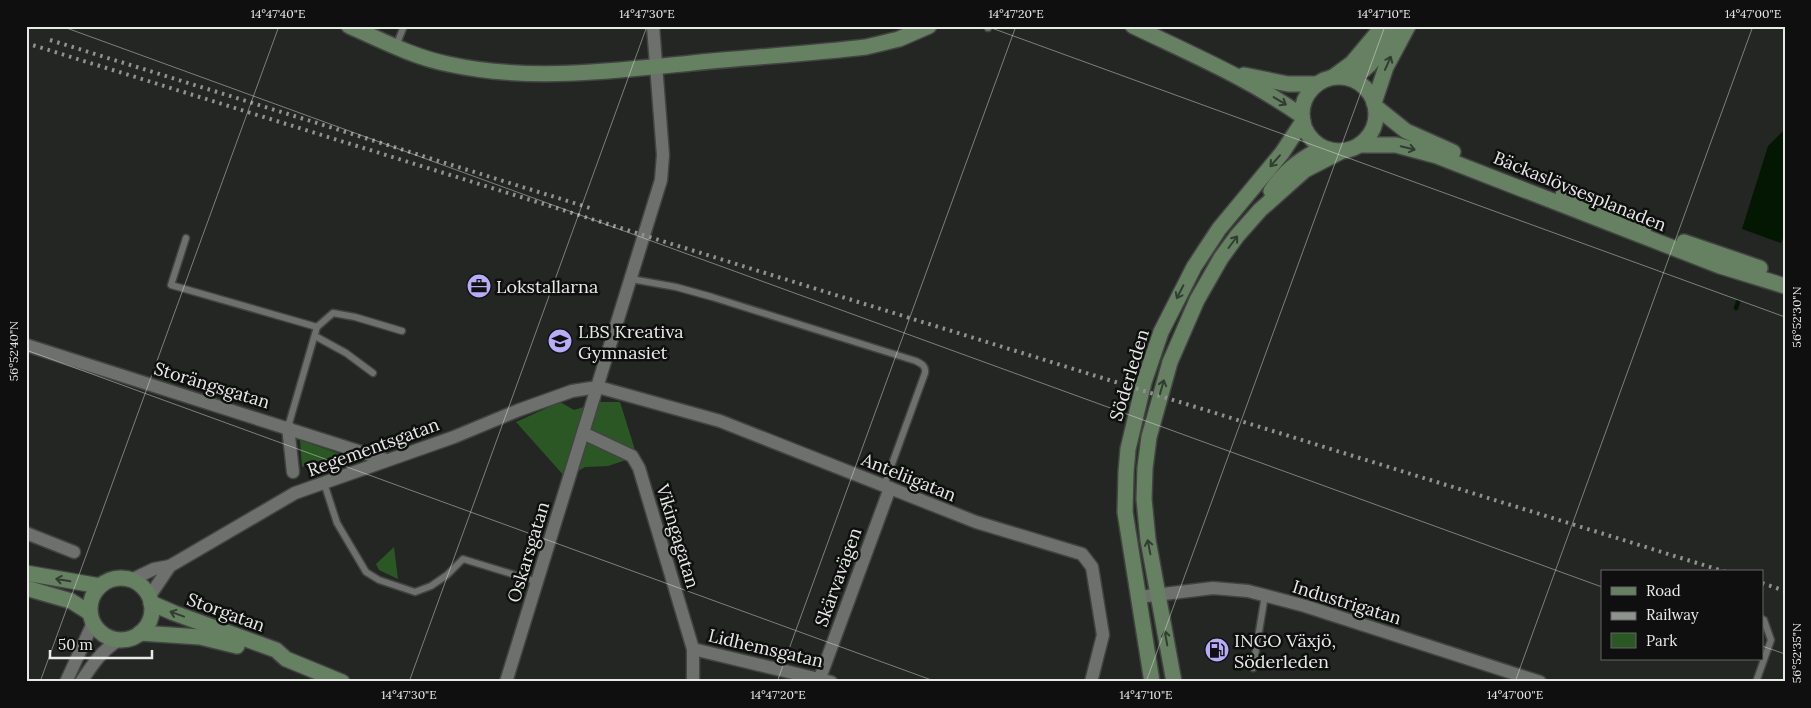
<svg xmlns="http://www.w3.org/2000/svg" width="1811" height="708" viewBox="0 0 1811 708" font-family="Lora,serif">
	<style>
		.green { fill: #2b5725 }
		.water { fill: #041702 }
		.lines { fill: none; stroke-linecap: round; stroke-linejoin: round }
		.stream { stroke: #041702; stroke-width: 4.5 }
		.lane-casing { stroke: #424442; stroke-width: 9 }
		.street-casing { stroke: #424442; stroke-width: 15 }
		.secondary-casing { stroke: #424442; stroke-width: 18 }
		.lane { stroke: #6e706e; stroke-width: 6 }
		.street { stroke: #6e706e; stroke-width: 12 }
		.secondary { stroke: #668162; stroke-width: 15 }
		.rail { stroke: #909290; stroke-width: 4; stroke-dasharray: 2.5 5; stroke-linecap: butt }
		.oneway { stroke: #313d30 }
		.ticks { fill: none; stroke: #e8eae8; stroke-width: 1; stroke-opacity: 0.45 }
		.labels { text-anchor: middle; dominant-baseline: central; stroke-width: 5; stroke-linejoin: round; paint-order: stroke }
		.street-label { font-size: 18px; fill: #e8eae8; stroke: #0e0f0e }
		.poi-label { font-size: 18px; fill: #e8eae8; stroke: #0e0f0e; text-anchor: start }
		.neatline { fill: none; stroke: #e8eae8; stroke-width: 2 }
		.ticks-label { font-size: 12px; text-anchor: middle; fill: #e8eae8 }
	</style>
	<rect width="100%" height="100%" fill="#242624"/>
	<g class="green">
		<path d="M560,402L574,410L600,402H620L635,450L626,460L608,466L585,467L566,478L516,422Z"/>
		<path d="M300,440L340,454L302,467Z"/>
		<path d="M394,547L398,579L379,570L376,564Z"/>
	</g>
	<path class="water" d="M1782,132H1785V233L1781,243L1742,229L1768,146Z"/>
	<g class="lines">
		<path class="stream" d="M1736,308L1738,302"/>
		<defs>
			<g id="lane">
				<path d="M988,26V28"/>
				<path d="M396,46L404,26"/>
				<path d="M186,238L171,285L317,327"/>
				<path d="M631,279L676,287L712,297L916,361C922,364 926,366 925,373L884,486"/>
				<path d="M315,336L346,353L373,373"/>
				<path d="M288,427L317,327L333,313L355,317L402,331"/>
				<path d="M324,483L337,523L366,572L379,580L415,592L431,586L447,575L463,559L538,582"/>
				<path d="M1253,668L1265,595"/>
				<path d="M1756,682L1771,640L1764,620L1762,619"/>
			</g>
			<g id="street">
				<path d="M26,345L386,460"/>
				<path d="M288,427L293,472"/>
				<path d="M583,433L632,456L639,468L693,649V682"/>
				<path d="M26,533L74,552"/>
				<path d="M131,580L154,569L170,566L295,493L454,437L519,410L572,391L598,387L720,421L976,522L1082,554L1092,567L1103,635L1091,682"/>
				<path d="M149,597L170,566"/>
				<path d="M1139,597L1213,588L1248,591L1305,606L1540,682"/>
				<path d="M693,649L831,682"/>
				<path d="M820,678L890,488"/>
				<path d="M66,682L93,623"/>
				<path d="M81,682C92,665 102,650 119,640"/>
				<path d="M506,682L661,180L663,155L653,26"/>
			</g>
			<g id="secondary">
				<path d="M349,26C381,40 413,57 448,64C529,82 611,71 692,63C750,57 808,54 866,47L899,39L929,26"/>
				<path d="M1133,26C1191,54 1250,79 1302,116"/>
				<path d="M1244,75L1288,84H1317"/>
				<path d="M1333,77L1352,63L1383,26"/>
				<circle cx="1339" cy="114" r="37"/>
				<path d="M1349,78C1371,71 1384,46 1394,26"/>
				<path d="M1374,103L1386,67L1408,26"/>
				<path d="M1376,107L1406,131L1453,152"/>
				<path d="M1359,145H1396L1437,156L1720,266L1785,286"/>
				<path d="M1271,191C1284,171 1301,158 1323,148"/>
				<path d="M1563,195L1644,227"/>
				<path d="M1684,242L1760,268"/>
				<path d="M26,573L100,586"/>
				<circle cx="121" cy="609" r="31"/>
				<path d="M26,588L71,601L90,613"/>
				<path d="M151,603L174,613L276,650L286,659L342,682"/>
				<path d="M140,633L200,637L237,646"/>
				<path d="M1152,682L1125,512L1126,472L1128,449L1144,382L1161,332L1194,267L1219,229L1282,153L1303,121"/>
				<path d="M1174,682L1148,540L1144,499L1145,468L1149,437L1170,362L1197,300L1221,258L1237,236L1260,210L1305,170L1342,151"/>
			</g>
		</defs>
		<use href="#lane" class="lane-casing"/>
		<use href="#street" class="street-casing"/>
		<use href="#secondary" class="secondary-casing"/>
		<use href="#lane" class="lane"/>
		<use href="#street" class="street"/>
		<use href="#secondary" class="secondary"/>
		<g class="rail">
			<path d="M50,40L590,208"/>
			<path d="M26,43L1726,572"/>
			<path d="M1762,583L1785,591"/>
		</g>
	</g>
	<defs><path id="oneway-shaft" d="M-6 0H5M1.5-3L5.5 0L1.5 3" fill="none" stroke-width="1.6" stroke-linecap="round" stroke-linejoin="round" transform="scale(1.25)"/></defs>
	<g class="oneway">
		<use href="#oneway-shaft" transform="translate(1388 63) rotate(-66)"/>
		<use href="#oneway-shaft" transform="translate(1280 101) rotate(31)"/>
		<use href="#oneway-shaft" transform="translate(1408 148) rotate(14)"/>
		<use href="#oneway-shaft" transform="translate(1275 161) rotate(131)"/>
		<use href="#oneway-shaft" transform="translate(1233 242) rotate(-53)"/>
		<use href="#oneway-shaft" transform="translate(1180 292) rotate(117)"/>
		<use href="#oneway-shaft" transform="translate(1162 387) rotate(-74)"/>
		<use href="#oneway-shaft" transform="translate(1149 547) rotate(-101)"/>
		<use href="#oneway-shaft" transform="translate(63 580) rotate(-170)"/>
		<use href="#oneway-shaft" transform="translate(177 614) rotate(-160)"/>
		<use href="#oneway-shaft" transform="translate(1166 638) rotate(-100)"/>
	</g>
	<path class="ticks" d="M61,26L1602,587M986,26L1785,317M26,350L937,682M1762,646L1785,654M40,682L279,26M409,682L647,26M777,682L1016,26M1146,682L1385,26M1515,682L1753,26"/>
	<defs>
		<symbol id="office-disc" viewBox="-11 -11 22 22"><circle r="9.5" fill="#b8abf7" stroke="#0e0f0e"/><path d="M-6-3h4V-5.5h4V-3h4V5H-6ZM-1-4.5V-3h2v-1.5ZM-6 0V1H6V0Z" fill="#111"/></symbol>
		<symbol id="school-disc" viewBox="-11 -11 22 22"><circle r="9.5" fill="#b8abf7" stroke="#0e0f0e"/><path d="M0-5L7-2L0 1L-7-2ZM-4 1L0 2.5L4 1V4Q0 6-4 4Z" fill="#111"/></symbol>
		<symbol id="fuel-disc" viewBox="-11 -11 22 22"><circle r="9.5" fill="#b8abf7" stroke="#0e0f0e"/><path d="M-5.5-6h7V0h2V4h1.3V-2.5L3-4.5l.8-.8L6-3V5H2.5V1h-1V6h-7ZM-4.2-4.7v3.2H.2V-4.7Z" fill="#111"/></symbol>
	</defs>
	<g fill-rule="evenodd">
		<use href="#office-disc" x="465" y="272" width="28" height="28"/>
		<use href="#school-disc" x="546" y="327" width="28" height="28"/>
		<use href="#fuel-disc" x="1203" y="636" width="28" height="28"/>
	</g>
	<g class="labels">
		<g class="street-label">
			<text transform="translate(1580 191) rotate(22)">Bäckaslövsesplanaden</text>
			<text transform="translate(1129 375) rotate(-73)">Söderleden</text>
			<text transform="translate(212 385) rotate(17)">Storängsgatan</text>
			<text transform="translate(373 447) rotate(-20)">Regementsgatan</text>
			<text transform="translate(909 477) rotate(22)">Anteliigatan</text>
			<text transform="translate(678 536) rotate(73)">Vikingagatan</text>
			<text transform="translate(528 552) rotate(-73)">Oskarsgatan</text>
			<text transform="translate(838 577) rotate(-70)">Skärvavägen</text>
			<text transform="translate(1347 602) rotate(17)">Industrigatan</text>
			<text transform="translate(226 612) rotate(20)">Storgatan</text>
			<text transform="translate(766 648) rotate(13)">Lidhemsgatan</text>
		</g>
		<g class="poi-label">
			<text x="496" y="286">Lokstallarna</text>
			<text x="578" y="331">LBS Kreativa<tspan x="578" dy="21">Gymnasiet</tspan></text>
			<text x="1234" y="640">INGO Växjö,<tspan x="1234" dy="21">Söderleden</tspan></text>
		</g>
	</g>
	<rect width="1811" height="708" fill="none" stroke="#0e0f0e" stroke-width="55"/>
	<rect x="1601" y="570" width="162" height="90" fill="#0e0f0e" stroke="#656765"/>
	<rect x="1611" y="587" width="25" height="8" fill="#668162" stroke="#656765"/>
	<text x="1646" y="596" font-size="15" fill="#e8eae8">Road</text>
	<rect x="1611" y="612" width="25" height="8" fill="#909290" stroke="#656765"/>
	<text x="1646" y="620" font-size="15" fill="#e8eae8">Railway</text>
	<rect x="1611" y="633" width="25" height="15" fill="#2b5725" stroke="#656765"/>
	<text x="1646" y="646" font-size="15" fill="#e8eae8">Park</text>
	<path d="M50 650v8h102v-8" fill="none" stroke="#e8eae8" stroke-width="2.5"/>
	<text x="58" y="650" font-size="15" fill="#e8eae8" stroke="#0e0f0e" stroke-width="4" paint-order="stroke">50 m</text>
	<rect x="28" y="28" width="1756" height="652" class="neatline"/>
	<g class="ticks-label">
		<text x="278" y="18">14°47'40"E</text>
		<text x="647" y="18">14°47'30"E</text>
		<text x="1016" y="18">14°47'20"E</text>
		<text x="1384" y="18">14°47'10"E</text>
		<text x="1753" y="18">14°47'00"E</text>
		<text transform="translate(1797 317) rotate(-90)" y="4">56°52'30"N</text>
		<text transform="translate(14 351) rotate(-90)" y="4">56°52'40"N</text>
		<text transform="translate(1797 653) rotate(-90)" y="4">56°52'35"N</text>
		<text x="409" y="699">14°47'30"E</text>
		<text x="778" y="699">14°47'20"E</text>
		<text x="1146" y="699">14°47'10"E</text>
		<text x="1515" y="699">14°47'00"E</text>
	</g>
</svg>
